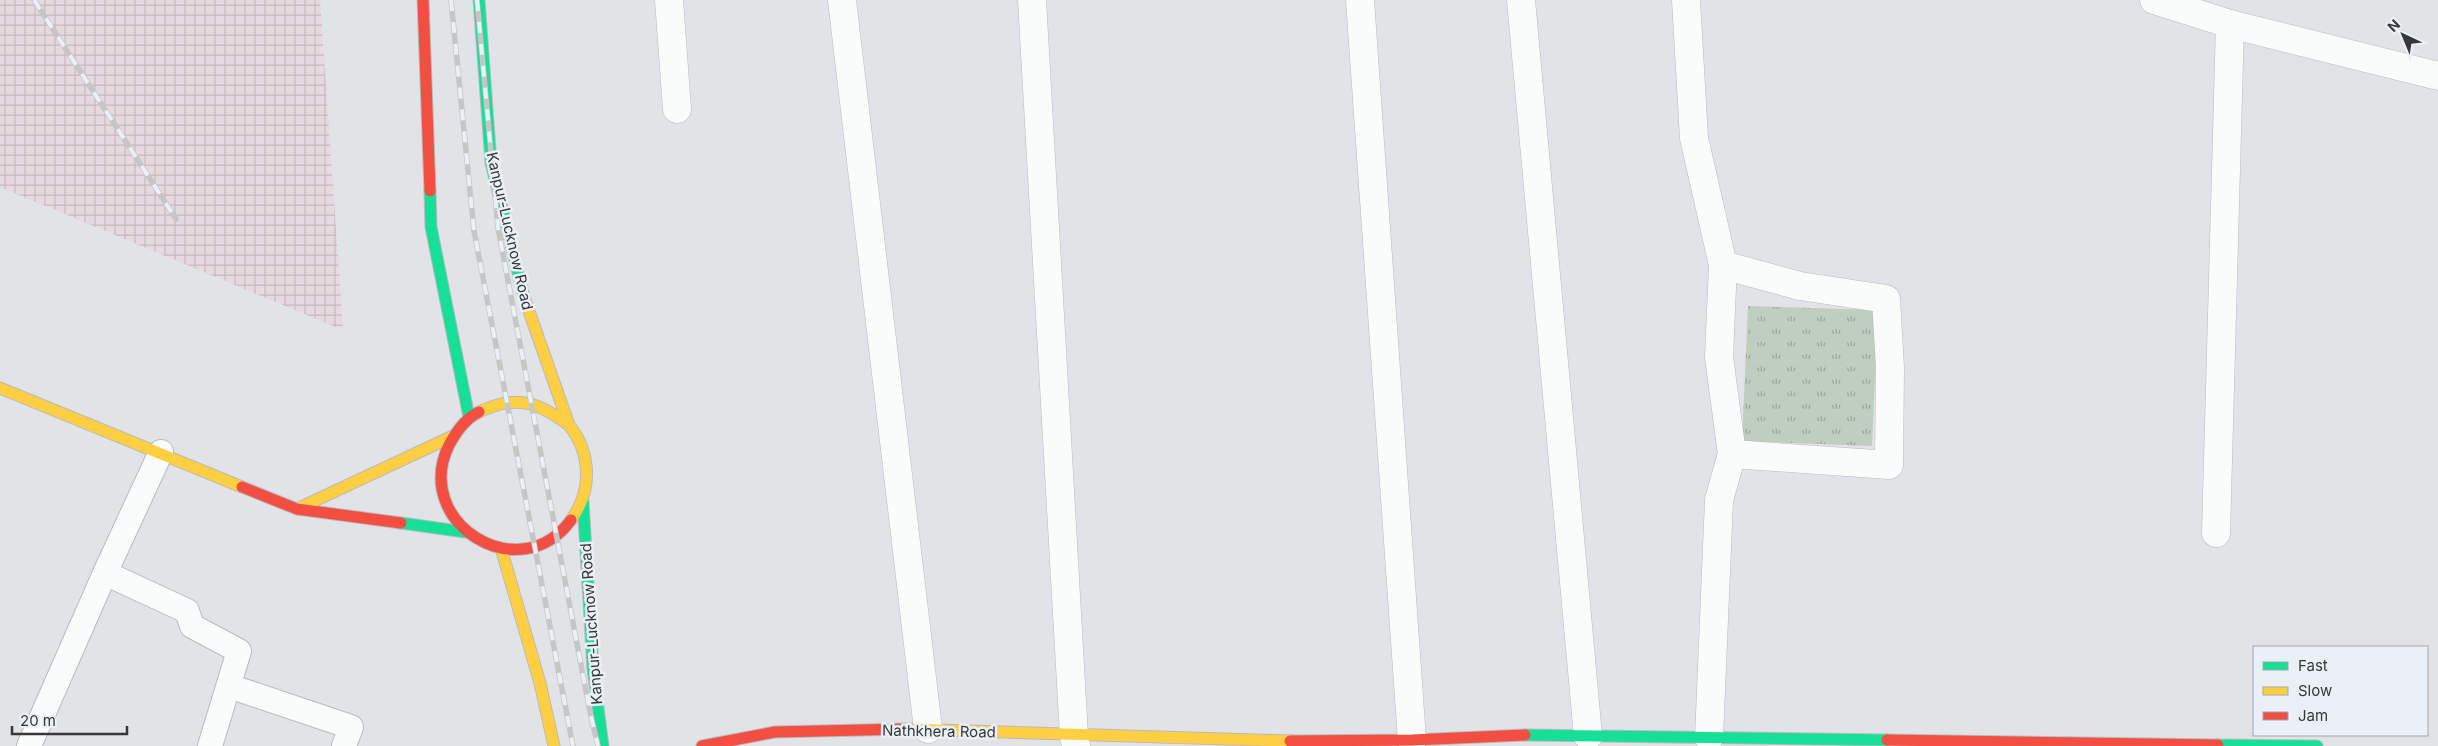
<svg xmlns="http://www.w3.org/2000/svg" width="2438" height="746" viewBox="0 0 2438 746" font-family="Inter,sans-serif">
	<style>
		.industrial { fill: url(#industrial-grid) }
		.park { fill: url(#park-tufts) }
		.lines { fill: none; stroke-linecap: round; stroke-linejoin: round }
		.lane-casing { stroke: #babbbe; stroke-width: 26 }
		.street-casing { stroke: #babbbe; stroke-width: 29 }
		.fast-casing { stroke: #babbbe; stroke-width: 13 }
		.slow-casing { stroke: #babbbe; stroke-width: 13 }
		.jam-casing { stroke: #babbbe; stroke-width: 13 }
		.lane { stroke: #fafbfb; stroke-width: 24 }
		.street { stroke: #fafbfb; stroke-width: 28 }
		.fast { stroke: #16e098; stroke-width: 11 }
		.slow { stroke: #ffcf43; stroke-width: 11 }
		.jam { stroke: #f24e42; stroke-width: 11 }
		.rail-casing { stroke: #c6c6c7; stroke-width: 5.5 }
		.rail { stroke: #ebf0f6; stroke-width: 4; stroke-dasharray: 11; stroke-linecap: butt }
		.labels { text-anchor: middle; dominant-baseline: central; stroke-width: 5; stroke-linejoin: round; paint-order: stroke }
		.street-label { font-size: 15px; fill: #35383a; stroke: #ebf0f6 }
	</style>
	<defs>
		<pattern id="industrial-grid" width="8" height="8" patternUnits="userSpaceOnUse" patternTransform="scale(1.25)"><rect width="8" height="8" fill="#e6d9df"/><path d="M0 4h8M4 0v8" fill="none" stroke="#c6bbc0"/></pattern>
		<pattern id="park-tufts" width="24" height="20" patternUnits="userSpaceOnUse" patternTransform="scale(1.25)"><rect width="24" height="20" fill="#bfcec0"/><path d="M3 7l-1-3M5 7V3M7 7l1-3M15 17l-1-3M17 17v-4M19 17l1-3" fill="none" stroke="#9ca89d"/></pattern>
	</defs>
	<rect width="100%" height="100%" fill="#e1e3e6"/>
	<path class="industrial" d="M0,0H320L343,330L0,187Z"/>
	<path class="park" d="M1748,306L1878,310L1872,446L1742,441Z"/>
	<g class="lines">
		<defs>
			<g id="lane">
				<path d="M105,573L187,611L192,626L239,651L210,746"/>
				<path d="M229,686L351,727L344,746"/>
				<path d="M29,746L105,573L161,452"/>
			</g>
			<g id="street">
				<path d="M669,0L677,109"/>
				<path d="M842,0L928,729"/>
				<path d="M1032,0L1074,736L1076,746"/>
				<path d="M1360,0L1412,740"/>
				<path d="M1521,0L1588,736"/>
				<path d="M1686,0L1694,138L1723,265L1719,357L1732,454L1889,465L1890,368L1886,299L1800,286L1723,265"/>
				<path d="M2154,0L2230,24L2438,76"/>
				<path d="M2216,533L2230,24"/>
				<path d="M1709,738L1719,500L1732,454"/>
			</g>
			<g id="fast">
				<path d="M479,0L491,163L524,297"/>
				<path d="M430,191L431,227L469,417"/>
				<path d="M583,501L593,669L603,746"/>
				<path d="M401,523L465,532"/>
				<path d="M1525,735L1887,740"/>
				<path d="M2218,745L2317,746"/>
			</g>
			<g id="slow">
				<path d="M524,297L569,425C591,453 593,490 571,520"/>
				<path d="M0,388L242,487"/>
				<path d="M479,412C516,394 538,402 569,425"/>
				<path d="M297,509L451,437"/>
				<path d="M501,548L540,683L554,746"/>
				<path d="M906,729L1290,741"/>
			</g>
			<g id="jam">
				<path d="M423,0L430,191"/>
				<path d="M479,412C466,418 456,432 449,445C411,523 520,590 571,520"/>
				<path d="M242,487L297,509L401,523"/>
				<path d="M1887,740L2218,745"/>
				<path d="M1290,741L1412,740L1525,735"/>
				<path d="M702,746L775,732L906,729"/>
			</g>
		</defs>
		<use href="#lane" class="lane-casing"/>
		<use href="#street" class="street-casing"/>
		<use href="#fast" class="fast-casing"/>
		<use href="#slow" class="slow-casing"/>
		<use href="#jam" class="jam-casing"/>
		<use href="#lane" class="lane"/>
		<use href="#street" class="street"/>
		<use href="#fast" class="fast"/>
		<use href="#slow" class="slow"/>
		<use href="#jam" class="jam"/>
		<defs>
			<g id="rail">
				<path d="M34,0L176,219"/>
				<path d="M451,0L474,231L573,746"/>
				<path d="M477,0L498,228L590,712L598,746"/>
			</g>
		</defs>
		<use href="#rail" class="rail-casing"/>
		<use href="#rail" class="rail"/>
	</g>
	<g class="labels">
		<g class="street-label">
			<text transform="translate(510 231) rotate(77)">Kanpur-Lucknow Road</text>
			<text transform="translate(591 624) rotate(-94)">Kanpur-Lucknow Road</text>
			<text transform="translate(939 731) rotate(1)">Nathkhera Road</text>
		</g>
	</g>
	<rect x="2253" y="646" width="175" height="90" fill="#ebf0f6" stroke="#a2a6ab"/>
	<rect x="2263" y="662" width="25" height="8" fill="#16e098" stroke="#a2a6ab"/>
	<text x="2298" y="671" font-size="15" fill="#35383a">Fast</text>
	<rect x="2263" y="687" width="25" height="8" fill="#ffcf43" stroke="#a2a6ab"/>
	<text x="2298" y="696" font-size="15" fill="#35383a">Slow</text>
	<rect x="2263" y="712" width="25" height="8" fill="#f24e42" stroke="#a2a6ab"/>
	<text x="2298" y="721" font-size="15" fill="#35383a">Jam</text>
	<g transform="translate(2403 35) rotate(316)" stroke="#ebf0f6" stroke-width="4" paint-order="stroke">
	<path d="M0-4L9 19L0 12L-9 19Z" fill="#35383a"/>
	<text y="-8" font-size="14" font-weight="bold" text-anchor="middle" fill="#35383a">N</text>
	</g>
	<path d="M12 726v8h115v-8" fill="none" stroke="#35383a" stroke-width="2.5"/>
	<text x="20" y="726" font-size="15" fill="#35383a" stroke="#ebf0f6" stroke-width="4" paint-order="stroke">20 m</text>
</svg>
